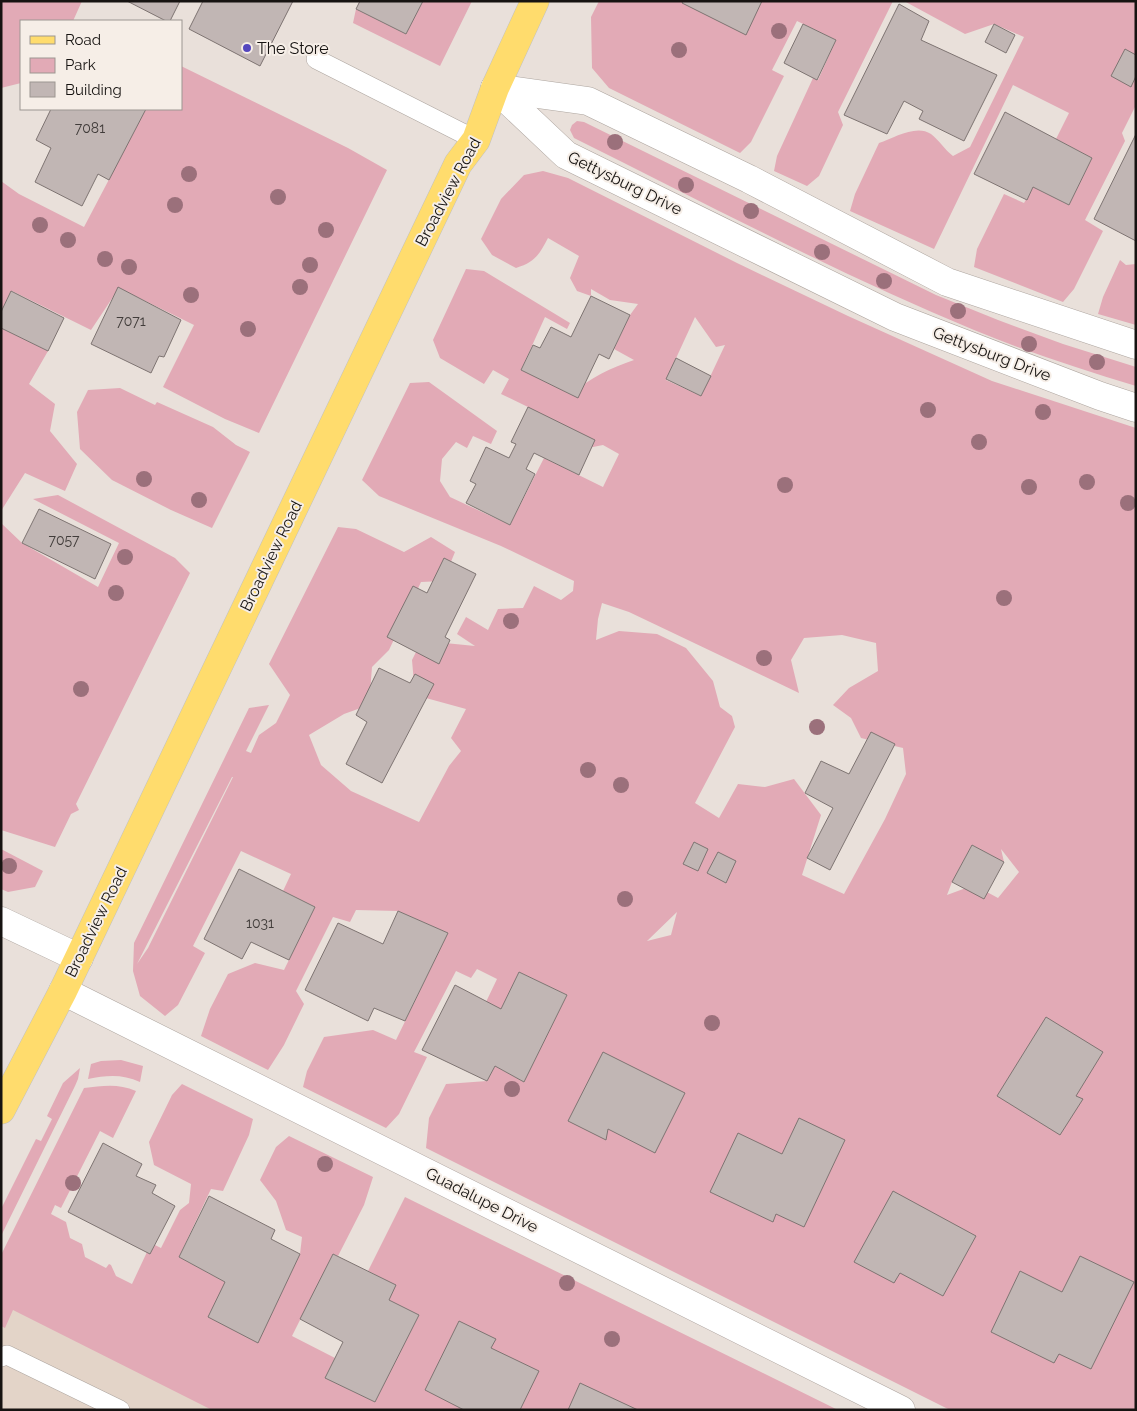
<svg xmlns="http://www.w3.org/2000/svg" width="1137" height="1411" viewBox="0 0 1137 1411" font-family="Raleway,sans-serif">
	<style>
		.built { fill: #e3d4c8 }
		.green { fill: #e2aab6; fill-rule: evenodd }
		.building { fill: #c1b6b4; stroke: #7e7472 }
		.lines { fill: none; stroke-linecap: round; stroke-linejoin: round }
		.lane-casing { stroke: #ada59f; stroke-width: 20 }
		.street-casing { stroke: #ada59f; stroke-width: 29 }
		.primary-casing { stroke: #c2c2c1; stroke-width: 29 }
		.lane { stroke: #fff; stroke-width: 19 }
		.street { stroke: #fff; stroke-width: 28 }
		.primary { stroke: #ffdc6d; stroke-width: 28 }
		.tree { fill: #9b707b }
		.poi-dot { fill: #5446be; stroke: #f6eee7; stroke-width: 2 }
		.labels { text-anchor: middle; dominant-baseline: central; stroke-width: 4; stroke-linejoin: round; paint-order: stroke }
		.number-label { font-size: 14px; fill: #413c3a }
		.poi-label { font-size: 16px; fill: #161311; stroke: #f6eee7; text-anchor: start }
		.street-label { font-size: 16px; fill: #161311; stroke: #f6eee7 }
	</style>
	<rect width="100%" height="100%" fill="#e9e0da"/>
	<path class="built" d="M1,1289L236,1410H1Z"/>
	<g class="green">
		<path d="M1,1H82L73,21H21V83L1,88Z"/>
		<path d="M423,1H472L440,66L353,23L356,9L406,34Z"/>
		<path d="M599,1H893L838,112L843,125L819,176L807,186L774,171L777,156L813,78L818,80L836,40L797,21L772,70L784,76L751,142L740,153L609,88L592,68L591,17Z"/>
		<path d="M904,1H1136V105L1122,133L1125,141L1085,220L1103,231L1074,289L1063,302L974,267L977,249L1004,194L1024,203L1033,187L1069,205L1092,158L1056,139L1069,113L1013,85L934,249L850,211L855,194L879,143C894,138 916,124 931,134C939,140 945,150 953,156L970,147L1024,37L994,24L965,34Z"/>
		<path d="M181,66L348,148L387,170L259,433L225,419L163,387L194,325L119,288L91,330L12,291L1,312V181L19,194L84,227L146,109H181Z"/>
		<path d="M577,121L584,122L936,295L998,320L1063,344L1136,367V386C1081,369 1027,352 974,330C838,274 707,204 574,138L570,130L572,125Z"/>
		<path d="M543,171L568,178L737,263L848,316L992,381L1136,428V1410H950L426,1148L429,1118L446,1084L487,1081L495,1066L524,1082L567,995L519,972L501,1009L486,1002L497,979L477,969L471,978L456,971L414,1052L427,1057L399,1114L386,1128L303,1087L307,1071L324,1037L373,1030L396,1040L448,933L398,911L356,910L350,922L333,917L296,991L304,1004L284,1045L268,1070L201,1036L210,1009L228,974L255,963L284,970L315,907L283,891L291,874L241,851L193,946L205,953L178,1005L165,1016L140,996L133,971L134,943L249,708L269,705L246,751L251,753L259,735L276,723L290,695L269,664L338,527L356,529L404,552L431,537L455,552L443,581L421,582L389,650L372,667L369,705L344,714L309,735L321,765L351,791L419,822L449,766L461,751L451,738L466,709L415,695L412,660L419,646L435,642L475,646L457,634L466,617L488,630L498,609L523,608L534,586L561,600L573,591L574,581L501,546L379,496L362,480L410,383L429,382L497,431L491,444L473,436L467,448L456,442L442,459L440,481L450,497L510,525L544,458L603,487L619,454L603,445L583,449L528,407L501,394L509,379L493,370L484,384L440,358L433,340L466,269L484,271L570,323L567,329L545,317L521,370L572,395C589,377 612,368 634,360L614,349L630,315L638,304L610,300L591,289V296L577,291L570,278L579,256L548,238C539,255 535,262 516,268L492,255L481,239L501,199L524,175ZM695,317L716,347L725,345L701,396L666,380ZM602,603L629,612L799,693L791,660L804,638L842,635L876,643L878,671L849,688L833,705L851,718L861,738L903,748L906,774L885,819L844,894L802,875L821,815L794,779L765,787L738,784L719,818L695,803L735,727L732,716L720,707L713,681L686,648L657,634L619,631L596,640L598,619ZM233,777L148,948L137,964L232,777ZM972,845L1004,862L1001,849L1019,872L998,898L974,885L947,895L952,882ZM677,912L671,935L647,941Z"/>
		<path d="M1120,260L1126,265L1136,264V325L1098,314L1103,297Z"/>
		<path d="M1,328L48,351L29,384L55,404L50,431L77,464L65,491L25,473L1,511Z"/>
		<path d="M120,388L155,405L157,402L213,427L236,445L250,452L212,528L171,510L112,480L80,449L77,412L88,390Z"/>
		<path d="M58,495L175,558L190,573L76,804L79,810L71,814L55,847L1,830V523L22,543L98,587L119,543L33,499Z"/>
		<path d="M1,849L43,871L35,887L8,892L1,889Z"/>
		<path d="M121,1060L143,1066L140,1082C123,1074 107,1075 88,1079L91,1064L101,1061Z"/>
		<path d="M80,1068L78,1079L75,1086L1,1236V1209L36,1139L41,1141L52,1119L47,1116L63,1083Z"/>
		<path d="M182,1084L253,1119L249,1135L223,1191L211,1189L179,1257L225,1282L258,1342L300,1254L302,1237L286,1230L276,1201L260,1180L276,1147L289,1136L373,1177L364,1205L338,1256L333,1254L292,1336L335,1358L325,1378L375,1402L419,1315L389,1300L395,1285L368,1271L405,1197L838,1410H212L13,1310L5,1328L1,1326V1255L84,1088C102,1086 118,1083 136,1091L113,1138L100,1131L61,1208L55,1205L51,1214L66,1222L70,1238L82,1244L85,1257L106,1268L109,1264L111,1265L116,1276L132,1284L147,1252L150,1253L155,1245L161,1248L180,1210L189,1203L191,1184L154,1165L149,1142L172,1095Z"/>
	</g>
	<g class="building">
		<path d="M127,1H180L170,21H166Z"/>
		<path d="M203,1H293L260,66L189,29Z"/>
		<path d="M360,1H423L406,34L356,9Z"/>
		<path d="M683,1H762L746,35L682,3Z"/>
		<path d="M899,4L929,21L921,40L997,75L964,141L919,119L923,111L904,101L887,134L844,115Z"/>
		<path d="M803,24L836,40L817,80L784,63Z"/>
		<path d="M994,24L1015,35L1006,53L985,42Z"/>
		<path d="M1125,49L1136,55V76L1131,87L1111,76Z"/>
		<path d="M51,109H146L109,180L98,174L82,206L35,182L51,148L36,140Z"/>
		<path d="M1005,112L1092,158L1069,205L1033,187L1027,200L974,174Z"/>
		<path d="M1136,134V241L1094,219Z"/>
		<path d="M118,287L181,320L164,357L159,356L151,373L91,344Z"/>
		<path d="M11,291L64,318L48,351L1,328V312Z"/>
		<path d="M591,296L630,315L609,359L599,354L578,398L521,370L533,345L540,348L551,327L571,337Z"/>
		<path d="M676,358L711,376L701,396L666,379Z"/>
		<path d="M528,407L595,440L579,475L534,453L526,469L535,474L510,525L466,503L476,484L470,481L486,447L509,458L516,444L511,442Z"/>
		<path d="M39,509L111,544L95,579L22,543Z"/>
		<path d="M444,558L476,574L445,637L450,640L439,664L387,637L413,586L427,593Z"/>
		<path d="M379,668L410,683L415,674L434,684L382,783L346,764L367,722L356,715Z"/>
		<path d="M871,732L895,744L830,870L807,858L833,808L805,793L821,761L849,774Z"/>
		<path d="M694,842L708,849L698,871L683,864Z"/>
		<path d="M972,845L1004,862L984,899L952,882Z"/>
		<path d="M718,852L736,861L726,883L707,873Z"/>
		<path d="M239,869L315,907L289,960L251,942L242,959L204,939Z"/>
		<path d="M398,911L448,933L405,1021L374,1008L368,1021L305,990L338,923L383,944Z"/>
		<path d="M519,972L567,995L524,1082L495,1066L487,1081L422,1050L455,985L501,1009Z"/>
		<path d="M1046,1017L1103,1052L1076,1096L1083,1099L1060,1135L997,1096Z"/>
		<path d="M603,1052L685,1093L655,1153L608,1129L606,1140L568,1121Z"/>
		<path d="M799,1118L845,1140L804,1227L776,1214L773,1222L710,1192L738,1133L782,1154Z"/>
		<path d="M103,1143L142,1164L136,1176L156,1185L152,1193L175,1206L150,1254L68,1212Z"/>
		<path d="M893,1191L976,1236L943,1296L900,1273L894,1283L854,1262Z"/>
		<path d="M209,1196L275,1230L271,1239L300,1254L258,1343L208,1317L225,1282L179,1257Z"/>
		<path d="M333,1254L396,1285L389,1300L419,1315L375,1402L325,1378L343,1342L300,1319Z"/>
		<path d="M1080,1256L1134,1282L1091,1369L1059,1354L1054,1363L991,1332L1020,1271L1062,1292Z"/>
		<path d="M459,1321L496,1339L491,1348L539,1371L520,1410H464L425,1390Z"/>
		<path d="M580,1383L638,1410H568Z"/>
	</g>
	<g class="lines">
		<defs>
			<g id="lane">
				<path d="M316,59L476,140"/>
				<path d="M1,1357L7,1355L120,1410"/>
			</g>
			<g id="street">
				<path d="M495,88L566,155L895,317L1100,396L1136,408"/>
				<path d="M495,88L588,101L749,179L947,282L1136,345"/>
				<path d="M1,921L79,958"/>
				<path d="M63,991L901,1410"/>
			</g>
			<path id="primary" d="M1,1110L63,991L458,164L476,140L495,88L535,1"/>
		</defs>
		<use href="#lane" class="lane-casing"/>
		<use href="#street" class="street-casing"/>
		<use href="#primary" class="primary-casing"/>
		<use href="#lane" class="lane"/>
		<use href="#street" class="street"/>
		<use href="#primary" class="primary"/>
	</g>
	<g class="tree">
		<circle cx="779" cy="31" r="8"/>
		<circle cx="679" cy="50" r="8"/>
		<circle cx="615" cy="142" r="8"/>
		<circle cx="189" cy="174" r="8"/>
		<circle cx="686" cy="185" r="8"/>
		<circle cx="278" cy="197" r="8"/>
		<circle cx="175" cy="205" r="8"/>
		<circle cx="751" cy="211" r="8"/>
		<circle cx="40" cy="225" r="8"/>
		<circle cx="326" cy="230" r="8"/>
		<circle cx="68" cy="240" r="8"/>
		<circle cx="822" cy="252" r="8"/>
		<circle cx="105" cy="259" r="8"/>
		<circle cx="310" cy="265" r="8"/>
		<circle cx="129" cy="267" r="8"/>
		<circle cx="884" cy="281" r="8"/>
		<circle cx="300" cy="287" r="8"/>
		<circle cx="191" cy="295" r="8"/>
		<circle cx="958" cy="311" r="8"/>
		<circle cx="248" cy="329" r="8"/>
		<circle cx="1029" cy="344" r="8"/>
		<circle cx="1097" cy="362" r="8"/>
		<circle cx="928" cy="410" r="8"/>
		<circle cx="1043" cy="412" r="8"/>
		<circle cx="979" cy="442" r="8"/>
		<circle cx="144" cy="479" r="8"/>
		<circle cx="1087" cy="482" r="8"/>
		<circle cx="785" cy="485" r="8"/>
		<circle cx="1029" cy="487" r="8"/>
		<circle cx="199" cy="500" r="8"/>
		<circle cx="1128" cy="503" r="8"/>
		<circle cx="125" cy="557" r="8"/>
		<circle cx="116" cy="593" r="8"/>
		<circle cx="1004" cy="598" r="8"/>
		<circle cx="511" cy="621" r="8"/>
		<circle cx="764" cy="658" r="8"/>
		<circle cx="81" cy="689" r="8"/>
		<circle cx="817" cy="727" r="8"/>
		<circle cx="588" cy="770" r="8"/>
		<circle cx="621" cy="785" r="8"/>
		<circle cx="9" cy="866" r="8"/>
		<circle cx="625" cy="899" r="8"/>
		<circle cx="712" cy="1023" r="8"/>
		<circle cx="512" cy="1089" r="8"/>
		<circle cx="325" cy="1164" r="8"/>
		<circle cx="73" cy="1183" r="8"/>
		<circle cx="567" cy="1283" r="8"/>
		<circle cx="612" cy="1339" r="8"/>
	</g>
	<circle class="poi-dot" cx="247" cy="48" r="5"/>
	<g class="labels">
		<g class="number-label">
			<text x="90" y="128">7081</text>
			<text x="131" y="321">7071</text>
			<text x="64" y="540">7057</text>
			<text x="260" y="923">1031</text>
		</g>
		<g class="poi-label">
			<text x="257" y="48">The Store</text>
		</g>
		<g class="street-label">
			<text transform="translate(625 183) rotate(26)">Gettysburg Drive</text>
			<text transform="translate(448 192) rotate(-62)">Broadview Road</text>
			<text transform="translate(992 354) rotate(21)">Gettysburg Drive</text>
			<text transform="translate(271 556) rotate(-64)">Broadview Road</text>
			<text transform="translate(96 922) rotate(-64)">Broadview Road</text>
			<text transform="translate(482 1200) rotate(27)">Guadalupe Drive</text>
		</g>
	</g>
	<rect width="1137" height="1411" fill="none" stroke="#161311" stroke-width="5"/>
	<rect x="20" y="20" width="162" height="90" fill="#f6eee7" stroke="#9c9691"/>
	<rect x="30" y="36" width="25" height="8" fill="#ffdc6d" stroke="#9c9691"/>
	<text x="65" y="45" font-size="15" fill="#161311">Road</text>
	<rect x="30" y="58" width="25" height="15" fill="#e2aab6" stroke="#9c9691"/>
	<text x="65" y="70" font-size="15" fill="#161311">Park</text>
	<rect x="30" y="82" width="25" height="15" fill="#c1b6b4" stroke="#9c9691"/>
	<text x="65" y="95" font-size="15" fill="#161311">Building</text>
</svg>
